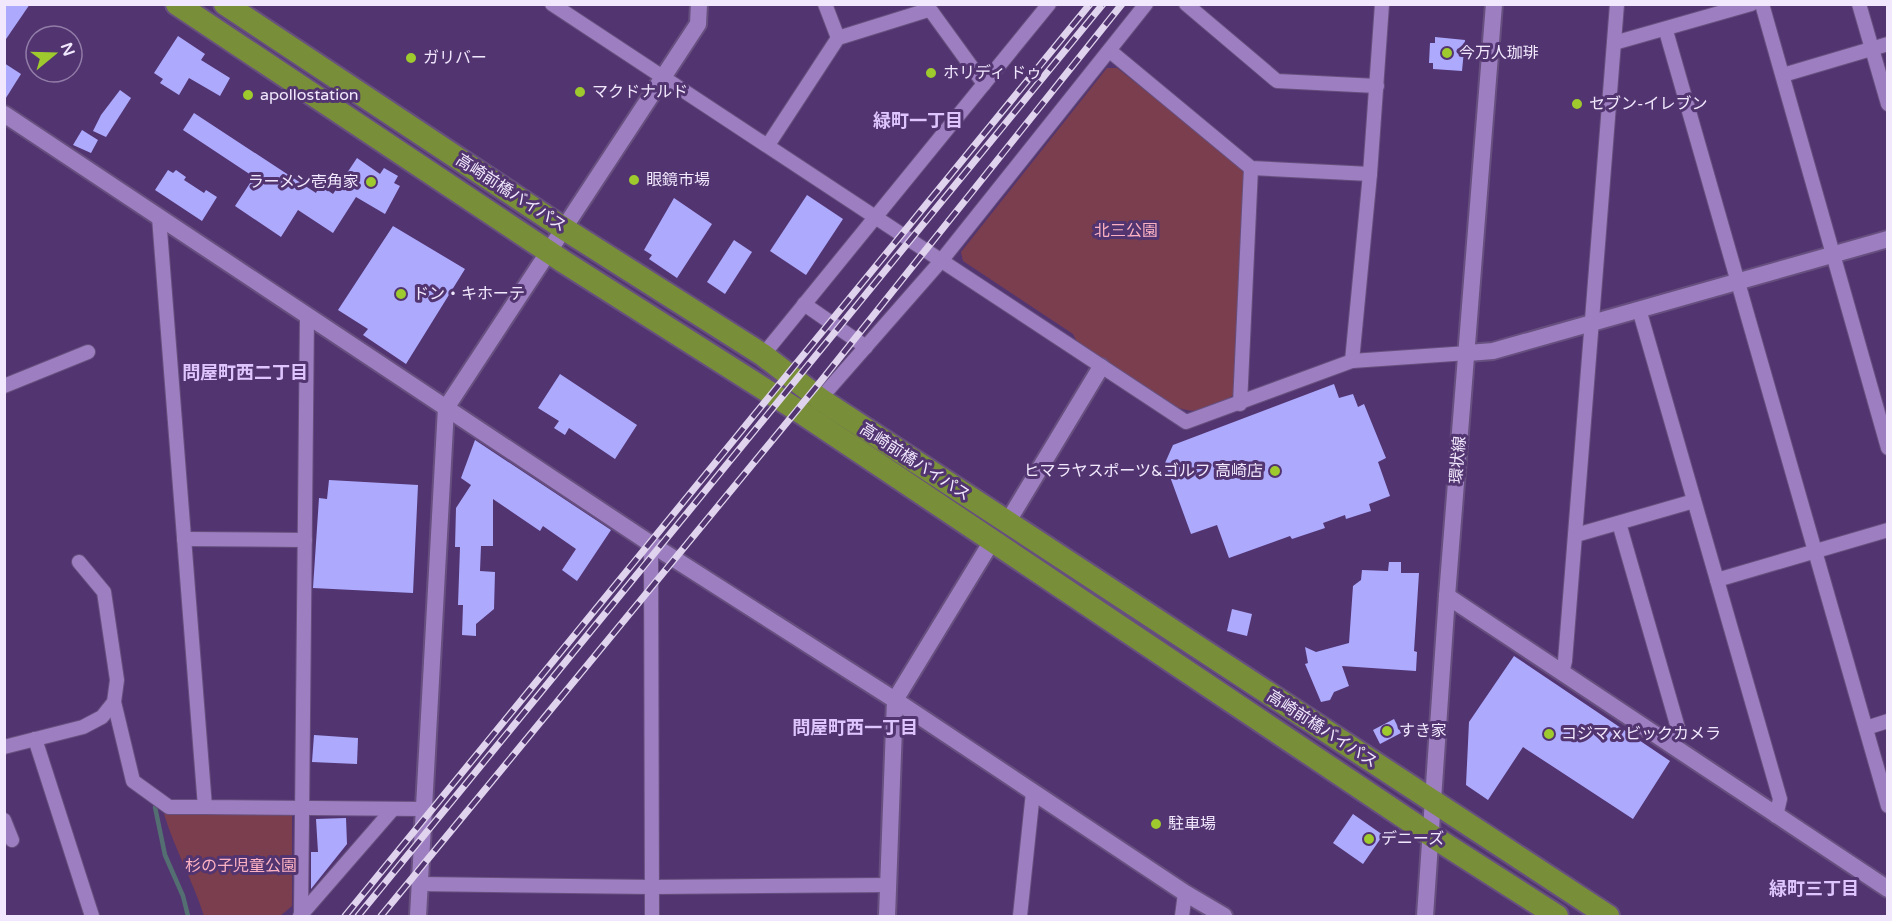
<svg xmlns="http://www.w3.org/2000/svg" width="1892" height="921" viewBox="0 0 1892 921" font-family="'Varela Round','Noto Sans JP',sans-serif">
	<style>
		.green { fill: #7b3e4e }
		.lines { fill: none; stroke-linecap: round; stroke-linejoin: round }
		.stream { stroke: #546f72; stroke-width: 4.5 }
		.building { fill: #adaafe }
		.minor-casing { stroke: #67507f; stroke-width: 16 }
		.tertiary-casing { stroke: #67507f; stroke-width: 20 }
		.trunk-casing { stroke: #67507f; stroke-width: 26 }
		.minor { stroke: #9d7fc1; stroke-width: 14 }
		.tertiary { stroke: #9d7fc1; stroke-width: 16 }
		.trunk { stroke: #798e39; stroke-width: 22 }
		.rail-casing { stroke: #dfd3ee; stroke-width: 7 }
		.rail { stroke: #523570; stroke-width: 4.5; stroke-dasharray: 14; stroke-linecap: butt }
		.poi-dot { fill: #9eca2e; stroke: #523570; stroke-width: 2 }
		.labels { text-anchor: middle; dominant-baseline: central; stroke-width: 6; stroke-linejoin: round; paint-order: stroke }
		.poi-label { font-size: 16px; fill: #f1e8fe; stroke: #523570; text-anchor: start }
		.street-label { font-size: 16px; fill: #f1e8fe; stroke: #523570 }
		.park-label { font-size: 16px; fill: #fcb2c2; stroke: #523570 }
		.neighbourhood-label { font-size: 18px; font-weight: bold; fill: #dec5fd; stroke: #523570 }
	</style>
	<rect width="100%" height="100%" fill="#523570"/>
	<g class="green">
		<path d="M1107,68H1117L1241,166L1244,175L1233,395C1217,411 1193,415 1174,406L1077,342L1073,334L963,261L961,252Z"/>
		<path d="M164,814L292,815V906L280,916H204C193,881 175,850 164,814Z"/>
	</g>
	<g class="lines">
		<path class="stream" d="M155,807L165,855L183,896L188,916"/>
	</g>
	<g class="building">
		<path d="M4,4H30L4,42Z"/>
		<path d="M178,36L205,54L201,60L230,78L220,96L189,78L179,95L160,83L163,79L154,73Z"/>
		<path d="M1435,37L1465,40L1462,71L1433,69V63H1429L1430,43H1435Z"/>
		<path d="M4,63L21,74L4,101Z"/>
		<path d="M120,90L131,98L106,137L93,131L101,115Z"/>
		<path d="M194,113L316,193L320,185L333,194L357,158L380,174L384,168L398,176L394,183L400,186L385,214L356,197L333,233L298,210L281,237L235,206L254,177L183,130Z"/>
		<path d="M82,130L98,140L91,153L73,145Z"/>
		<path d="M168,170L173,173L176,170L186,177L184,180L204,193L206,190L217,197L202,221L155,190Z"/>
		<path d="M807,195L843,219L806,275L770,251Z"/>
		<path d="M674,198L712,224L677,278L649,259L652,255L644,250Z"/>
		<path d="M393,226L465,269L406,364L363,335L368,329L338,310Z"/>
		<path d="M734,240L752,252L725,294L707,282Z"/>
		<path d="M560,374L637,425L615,459L569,428L565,435L554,428L559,421L538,408Z"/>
		<path d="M1334,384L1339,398L1353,394L1358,407L1364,404L1386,458L1378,462L1390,496L1369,504L1371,511L1346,519L1345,515L1323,523L1325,528L1292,539L1290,536L1229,558L1217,525L1191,534L1165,463L1173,445Z"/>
		<path d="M475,440L611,530L577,581L562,570L576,549L543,526L540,531L493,499V546H481L480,571L495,572L494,609L476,624V636L462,635L463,605H458L460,547H455L456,508L471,485L461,478Z"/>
		<path d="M329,480L418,485L413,593L313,588L319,498L327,499Z"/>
		<path d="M1389,562H1401V573H1419L1414,651L1417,652L1416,671L1342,666L1349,686L1334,692L1330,700L1321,702L1305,664L1308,663L1305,647L1316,652L1349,643L1353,586L1361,580L1362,570L1388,571Z"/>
		<path d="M1232,609L1252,614L1247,636L1227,631Z"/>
		<path d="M1514,656L1670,761L1633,819L1523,747L1488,800L1466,785L1469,722Z"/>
		<path d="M1394,719L1401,733L1380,744L1373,730Z"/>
		<path d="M314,735L358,738L357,764L312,762Z"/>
		<path d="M1353,814L1383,835L1363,864L1333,843Z"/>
		<path d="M346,818L347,844L311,889V852H318L316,819Z"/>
	</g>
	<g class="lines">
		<defs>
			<g id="minor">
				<path d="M552,4L1186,422L1352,361L1468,353"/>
				<path d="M825,4L838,38"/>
				<path d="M926,4L984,84"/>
				<path d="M1186,4L1277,81L1377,86"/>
				<path d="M1762,4L1888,448"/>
				<path d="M1859,4L1888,104"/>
				<path d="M1666,31L1888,806"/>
				<path d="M1614,43L1751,4"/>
				<path d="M1110,51L1251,168L1370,174"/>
				<path d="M1783,75L1888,44"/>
				<path d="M768,145L838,38L928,10"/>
				<path d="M159,217L205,807L424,809"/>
				<path d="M804,304L866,347"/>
				<path d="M1639,309L1780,799L1776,816"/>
				<path d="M763,355L1049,4"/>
				<path d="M1352,361L1370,174L1382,4"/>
				<path d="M4,386L88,352"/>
				<path d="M820,399L941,261L1146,4"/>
				<path d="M1240,404L1251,168"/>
				<path d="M1619,523L1678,728L1672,746"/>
				<path d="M1576,535L1694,501"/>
				<path d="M184,539L305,540"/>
				<path d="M651,544L652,916"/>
				<path d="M1717,580L1888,530"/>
				<path d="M1562,673L1565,661L1617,4"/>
				<path d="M114,702L133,781L169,807H205"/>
				<path d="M1866,728L1888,721"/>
				<path d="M35,739L92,916"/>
				<path d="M4,747L83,727L102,717L114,702L117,680L104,592L79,562"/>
				<path d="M4,820L12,840"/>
				<path d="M419,884L652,887L888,885"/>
				<path d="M300,916L393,809"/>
				<path d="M301,916L307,315"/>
				<path d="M1020,916L1033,792"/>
				<path d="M1182,916L1185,893"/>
			</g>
			<g id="tertiary">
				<path d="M4,114L651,544L895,700L1185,893L1224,916"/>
				<path d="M1468,353L1493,351L1888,239"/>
				<path d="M1007,523L1101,367"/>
				<path d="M1447,596L1888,889"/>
				<path d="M418,916L446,408L698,24L699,4"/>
				<path d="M887,916L895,700L992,541"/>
				<path d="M1425,916L1447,596L1494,4"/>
			</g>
			<g id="trunk">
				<path d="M177,4L564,262L805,415L1432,836L1557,916"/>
				<path d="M225,4L563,228L763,355L820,399L1608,916"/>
			</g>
		</defs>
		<use href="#minor" class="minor-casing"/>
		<use href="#tertiary" class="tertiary-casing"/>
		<use href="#trunk" class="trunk-casing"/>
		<use href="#minor" class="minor"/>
		<use href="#tertiary" class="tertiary"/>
		<use href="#trunk" class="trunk"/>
		<defs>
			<g id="rail">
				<path d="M345,916L1090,4"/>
				<path d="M358,916L1103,4"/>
				<path d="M381,916L821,381L1122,4"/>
			</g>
		</defs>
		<use href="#rail" class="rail-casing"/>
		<use href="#rail" class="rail"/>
	</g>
	<g class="poi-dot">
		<circle cx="1447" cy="53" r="6"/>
		<circle cx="411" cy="58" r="6"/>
		<circle cx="931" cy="73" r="6"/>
		<circle cx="580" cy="92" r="6"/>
		<circle cx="248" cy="95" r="6"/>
		<circle cx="1577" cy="104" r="6"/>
		<circle cx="634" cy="180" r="6"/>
		<circle cx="371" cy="182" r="6"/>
		<circle cx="401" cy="294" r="6"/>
		<circle cx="1275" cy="471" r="6"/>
		<circle cx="1387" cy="731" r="6"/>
		<circle cx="1549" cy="734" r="6"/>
		<circle cx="1156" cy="824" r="6"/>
		<circle cx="1369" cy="839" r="6"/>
	</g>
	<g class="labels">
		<g class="poi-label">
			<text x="1459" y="53">今万人珈琲</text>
			<text x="423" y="58">ガリバー</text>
			<text x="943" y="73">ホリディ ドゥ</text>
			<text x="592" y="92">マクドナルド</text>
			<text x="260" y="95">apollostation</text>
			<text x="1589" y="104">セブン-イレブン</text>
			<text x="646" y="180">眼鏡市場</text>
			<text x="359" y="182" text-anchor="end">ラーメン壱角家</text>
			<text x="413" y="294">ドン・キホーテ</text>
			<text x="1263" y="471" text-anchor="end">ヒマラヤスポーツ&amp;ゴルフ 高崎店</text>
			<text x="1399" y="731">すき家</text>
			<text x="1561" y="734">コジマｘビックカメラ</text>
			<text x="1168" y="824">駐車場</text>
			<text x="1381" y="839">デニーズ</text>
		</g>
		<g class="street-label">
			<text transform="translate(511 193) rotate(33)">高崎前橋バイパス</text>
			<text transform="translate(1458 460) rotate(-85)">環状線</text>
			<text transform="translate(915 462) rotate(33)">高崎前橋バイパス</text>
			<text transform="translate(1322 729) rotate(33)">高崎前橋バイパス</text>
		</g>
		<g class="park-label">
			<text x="1126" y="231">北三公園</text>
			<text x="241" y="866">杉の子児童公園</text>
		</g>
		<g class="neighbourhood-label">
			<text x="918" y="121">緑町一丁目</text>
			<text x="245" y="373">問屋町西二丁目</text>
			<text x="855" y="728">問屋町西一丁目</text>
			<text x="1814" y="889">緑町三丁目</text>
		</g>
	</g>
	<rect width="1892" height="921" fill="none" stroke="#f1e8fe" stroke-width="12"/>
	<g transform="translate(54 54) rotate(71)"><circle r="28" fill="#523570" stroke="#927da9" stroke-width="1.5"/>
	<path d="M0-4.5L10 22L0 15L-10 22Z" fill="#9eca2e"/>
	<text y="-9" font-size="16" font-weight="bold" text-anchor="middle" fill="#f1e8fe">N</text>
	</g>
</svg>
